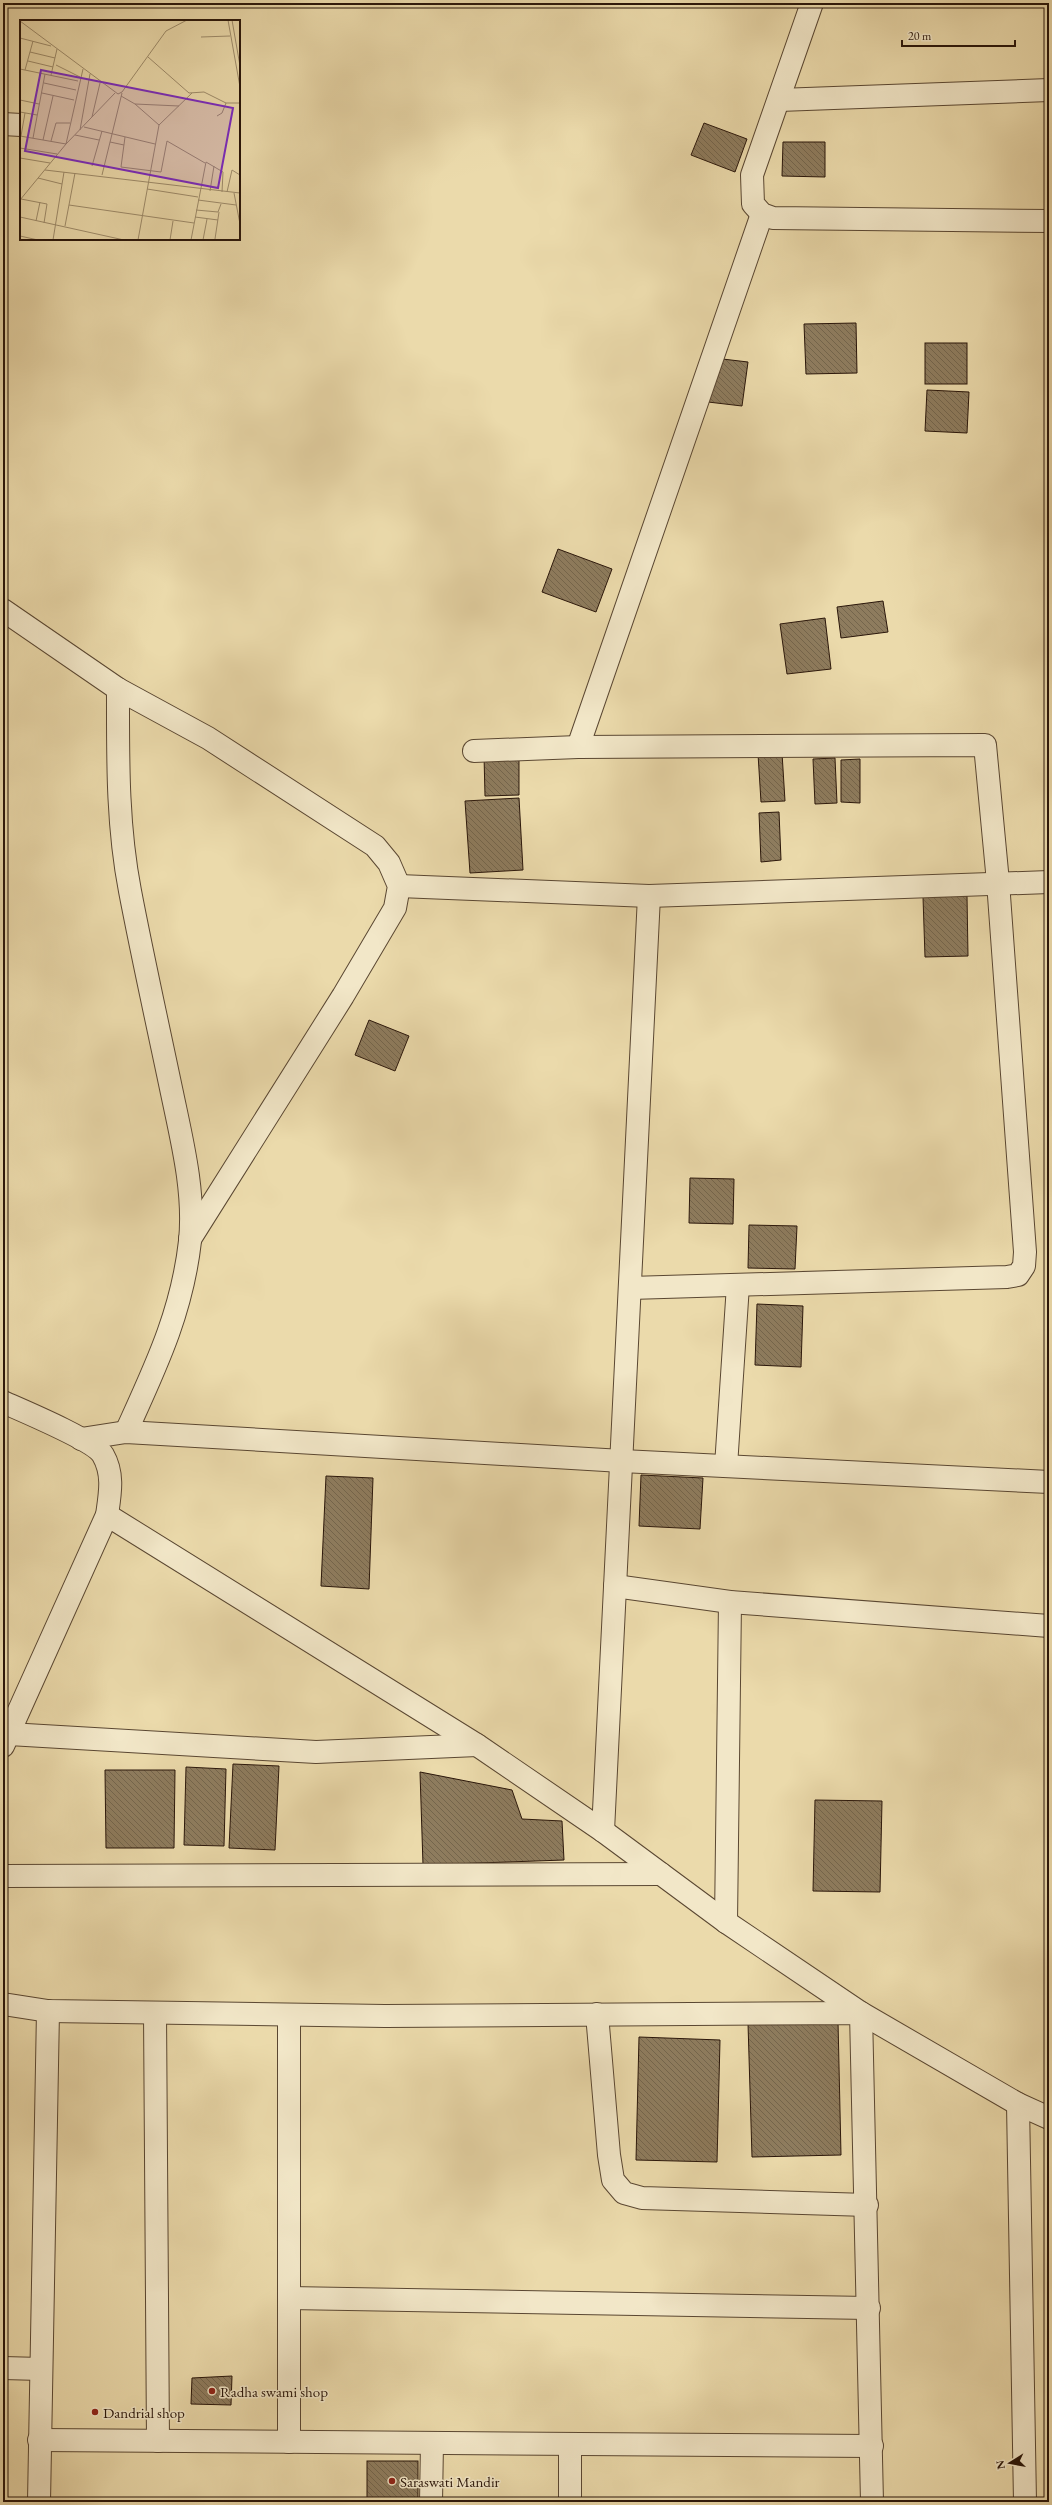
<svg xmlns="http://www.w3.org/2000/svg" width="1052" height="2505" viewBox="0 0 1052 2505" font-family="'EB Garamond',serif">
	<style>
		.building { fill: url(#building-back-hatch); stroke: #2a160a }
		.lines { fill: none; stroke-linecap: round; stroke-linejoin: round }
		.minor-casing { stroke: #5a4732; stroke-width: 24 }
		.minor { stroke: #f2e7c8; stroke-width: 22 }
		.poi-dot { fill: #8f2418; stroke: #f2e7c8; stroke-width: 1.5 }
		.labels { text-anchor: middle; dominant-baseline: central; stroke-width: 3; stroke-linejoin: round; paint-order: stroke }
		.poi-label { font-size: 15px; fill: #2a160a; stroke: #f2e7c8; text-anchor: start }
		.inset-road { fill: none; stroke: #9e8c6b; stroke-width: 1 }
		.view { fill: #7b2cbf; fill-opacity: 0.15; stroke: #7b2cbf; stroke-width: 2 }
		.inset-edge { fill: none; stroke: #2a160a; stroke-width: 2 }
	</style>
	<defs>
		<pattern id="building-back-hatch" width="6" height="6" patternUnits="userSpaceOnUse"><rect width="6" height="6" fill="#8e7c5e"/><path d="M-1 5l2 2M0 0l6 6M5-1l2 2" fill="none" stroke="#74654c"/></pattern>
	</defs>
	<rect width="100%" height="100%" fill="#ebdaab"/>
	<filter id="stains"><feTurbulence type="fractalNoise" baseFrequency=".005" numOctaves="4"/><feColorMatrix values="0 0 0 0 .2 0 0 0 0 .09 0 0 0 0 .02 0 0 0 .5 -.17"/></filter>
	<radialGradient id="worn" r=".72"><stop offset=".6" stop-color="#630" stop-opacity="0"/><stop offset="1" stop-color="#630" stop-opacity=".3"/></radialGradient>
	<g class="building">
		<path d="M704,123L747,139L735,172L691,155Z"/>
		<path d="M783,142H825V177L782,176Z"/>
		<path d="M856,323L857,373L806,374L804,324Z"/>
		<rect x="925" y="343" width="42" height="41"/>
		<path d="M714,358L748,362L742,406L708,402Z"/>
		<path d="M927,390L969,392L967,433L925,431Z"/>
		<path d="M558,549L612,569L596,612L542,592Z"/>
		<path d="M883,601L888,632L841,638L837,607Z"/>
		<path d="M825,618L831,669L787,674L780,624Z"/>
		<path d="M782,753L785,801L761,802L758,754Z"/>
		<path d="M484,755H519V795L485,796Z"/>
		<path d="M835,758L837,803L815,804L813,759Z"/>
		<path d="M860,759V803L841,802V760Z"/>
		<path d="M519,798L523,870L470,873L465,801Z"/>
		<path d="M779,812L781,860L761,862L759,813Z"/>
		<path d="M967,896L968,956L925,957L923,897Z"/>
		<path d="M369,1020L409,1036L395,1071L355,1055Z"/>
		<path d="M690,1178L734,1179L733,1224L689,1223Z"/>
		<path d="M749,1225L797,1226L795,1269L748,1268Z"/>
		<path d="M757,1304L803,1306L801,1367L755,1365Z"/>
		<path d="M641,1475L703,1478L700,1529L639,1526Z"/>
		<path d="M326,1476L373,1478L369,1589L321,1586Z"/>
		<path d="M233,1764L279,1766L275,1850L229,1848Z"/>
		<path d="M186,1767L226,1769L224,1846L184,1845Z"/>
		<path d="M105,1770H175L174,1848H106Z"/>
		<path d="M420,1772L512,1790L522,1819L562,1821L564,1860L423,1865Z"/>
		<path d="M815,1800L882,1801L880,1892L813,1891Z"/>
		<path d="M838,2021L841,2155L752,2157L748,2023Z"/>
		<path d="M639,2037L720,2040L717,2162L636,2160Z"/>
		<path d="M232,2376L231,2405L191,2404L192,2378Z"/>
		<rect x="367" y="2461" width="51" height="41"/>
	</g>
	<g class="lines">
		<defs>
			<g id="minor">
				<path d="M812,3L752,175L753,204L762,214L773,218L1049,221"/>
				<path d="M779,100L1049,90"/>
				<path d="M3,124L21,125"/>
				<path d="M3,610L118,689L208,738L375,846L389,863L399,886L395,908L343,996L190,1239"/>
				<path d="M118,689C118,757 117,824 130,891C143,959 158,1026 172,1093C182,1141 195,1192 190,1241C182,1313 155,1368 126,1432"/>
				<path d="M474,751L578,747"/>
				<path d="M399,886L649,896L1049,882"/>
				<path d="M630,1288L1007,1277L1018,1275L1024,1266L1025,1252L998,882L985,745L578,747L762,214"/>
				<path d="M3,1402C21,1410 95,1441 103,1455C114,1474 110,1494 107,1515L3,1746"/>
				<path d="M81,1439L126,1432L622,1461L1049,1482"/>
				<path d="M726,1466L738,1285"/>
				<path d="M107,1515L477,1745L603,1831L726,1922L861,2013L1018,2104L1049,2118"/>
				<path d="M615,1586L730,1602L1049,1626"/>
				<path d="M9,1734L316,1752L477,1745"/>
				<path d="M603,1831L649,896"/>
				<path d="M3,1876L661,1874"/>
				<path d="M726,1922L730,1602"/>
				<path d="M3,2004L48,2011L385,2016L861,2013L872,2502"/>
				<path d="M155,2013L158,2441"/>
				<path d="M597,2014L609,2155L613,2180L624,2193L642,2198L867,2205"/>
				<path d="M289,2015V2442"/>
				<path d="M1018,2104L1025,2502"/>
				<path d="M289,2298L869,2308"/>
				<path d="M3,2368L41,2369"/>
				<path d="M39,2440L872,2446"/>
				<path d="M570,2444V2502"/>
				<path d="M39,2502L48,2011"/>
				<path d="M431,2502L432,2443"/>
			</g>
		</defs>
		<use href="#minor" class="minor-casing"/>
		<use href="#minor" class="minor"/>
	</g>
	<g class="poi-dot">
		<circle cx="212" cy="2391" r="4"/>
		<circle cx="95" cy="2412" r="4"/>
		<circle cx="392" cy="2481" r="4"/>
	</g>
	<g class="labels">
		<g class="poi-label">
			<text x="220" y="2391">Radha swami shop</text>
			<text x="103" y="2412">Dandrial shop</text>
			<text x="400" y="2481">Saraswati Mandir</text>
		</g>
	</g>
	<g transform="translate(20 20)">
		<rect width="220" height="220" fill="#ebdaab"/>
		<path class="inset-road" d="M208,0L220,67M212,0L220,46M0,1L98,74L102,72L146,11L167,0M181,17L210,16M0,18L31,26M10,32L35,38M128,37L169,73L184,72L206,83H220M8,41L33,47M36,45L60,57M0,49L58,61M5,50L13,21M31,55L37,29M24,63L56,70M22,73L54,80M101,76L115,84L159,86M0,80L19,84M115,84L139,105L172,73M0,92L17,95M197,96L202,93L206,83M72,97L80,63M64,107L135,124M60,110L70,54M55,115L79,120M0,116L46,124L63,49M1,116L5,93M105,117L101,147L141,152L147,121L185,143M13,118L25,54M23,120L33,76M31,121L36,103H50M90,122L104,125M0,128L37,134M0,138L30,143M72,146L82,111M25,150L220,173M82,155L102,73M18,158L42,164M127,169L178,177M190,171L194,146M207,172L212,150L220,155M214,173L220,204M1,179L27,184L24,203M0,180L46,124L95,73M178,180L216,185M49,185L174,203M176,190L198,192L201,184M0,197L104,220M175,197L198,200M16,201L20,182M45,206L55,153M0,216L18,220M195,219L199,192M33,220L44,152M118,220L139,105M150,220L153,201M171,220L186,142L203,152L202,172M183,220L187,199"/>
		<path class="view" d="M21,50L213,88L198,168L5,131Z"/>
		<rect width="220" height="220" class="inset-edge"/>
	</g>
	<rect width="1052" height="2505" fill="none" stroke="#ebdaab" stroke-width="16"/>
	<rect x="4" y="4" width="1044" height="2497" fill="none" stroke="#2a160a" stroke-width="2"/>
	<rect x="8" y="8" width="1036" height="2489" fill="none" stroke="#2a160a"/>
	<g transform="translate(1010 2463) rotate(259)" stroke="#f2e7c8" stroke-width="3" paint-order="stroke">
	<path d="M0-3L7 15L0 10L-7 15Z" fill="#2a160a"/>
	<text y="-6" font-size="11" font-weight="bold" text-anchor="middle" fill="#2a160a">N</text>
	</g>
	<path d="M902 40v6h113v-6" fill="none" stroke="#2a160a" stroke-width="2"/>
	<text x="908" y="40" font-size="12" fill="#2a160a" stroke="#f2e7c8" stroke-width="3" paint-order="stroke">20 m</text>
	<rect width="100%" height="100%" filter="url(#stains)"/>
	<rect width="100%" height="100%" fill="url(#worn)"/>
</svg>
